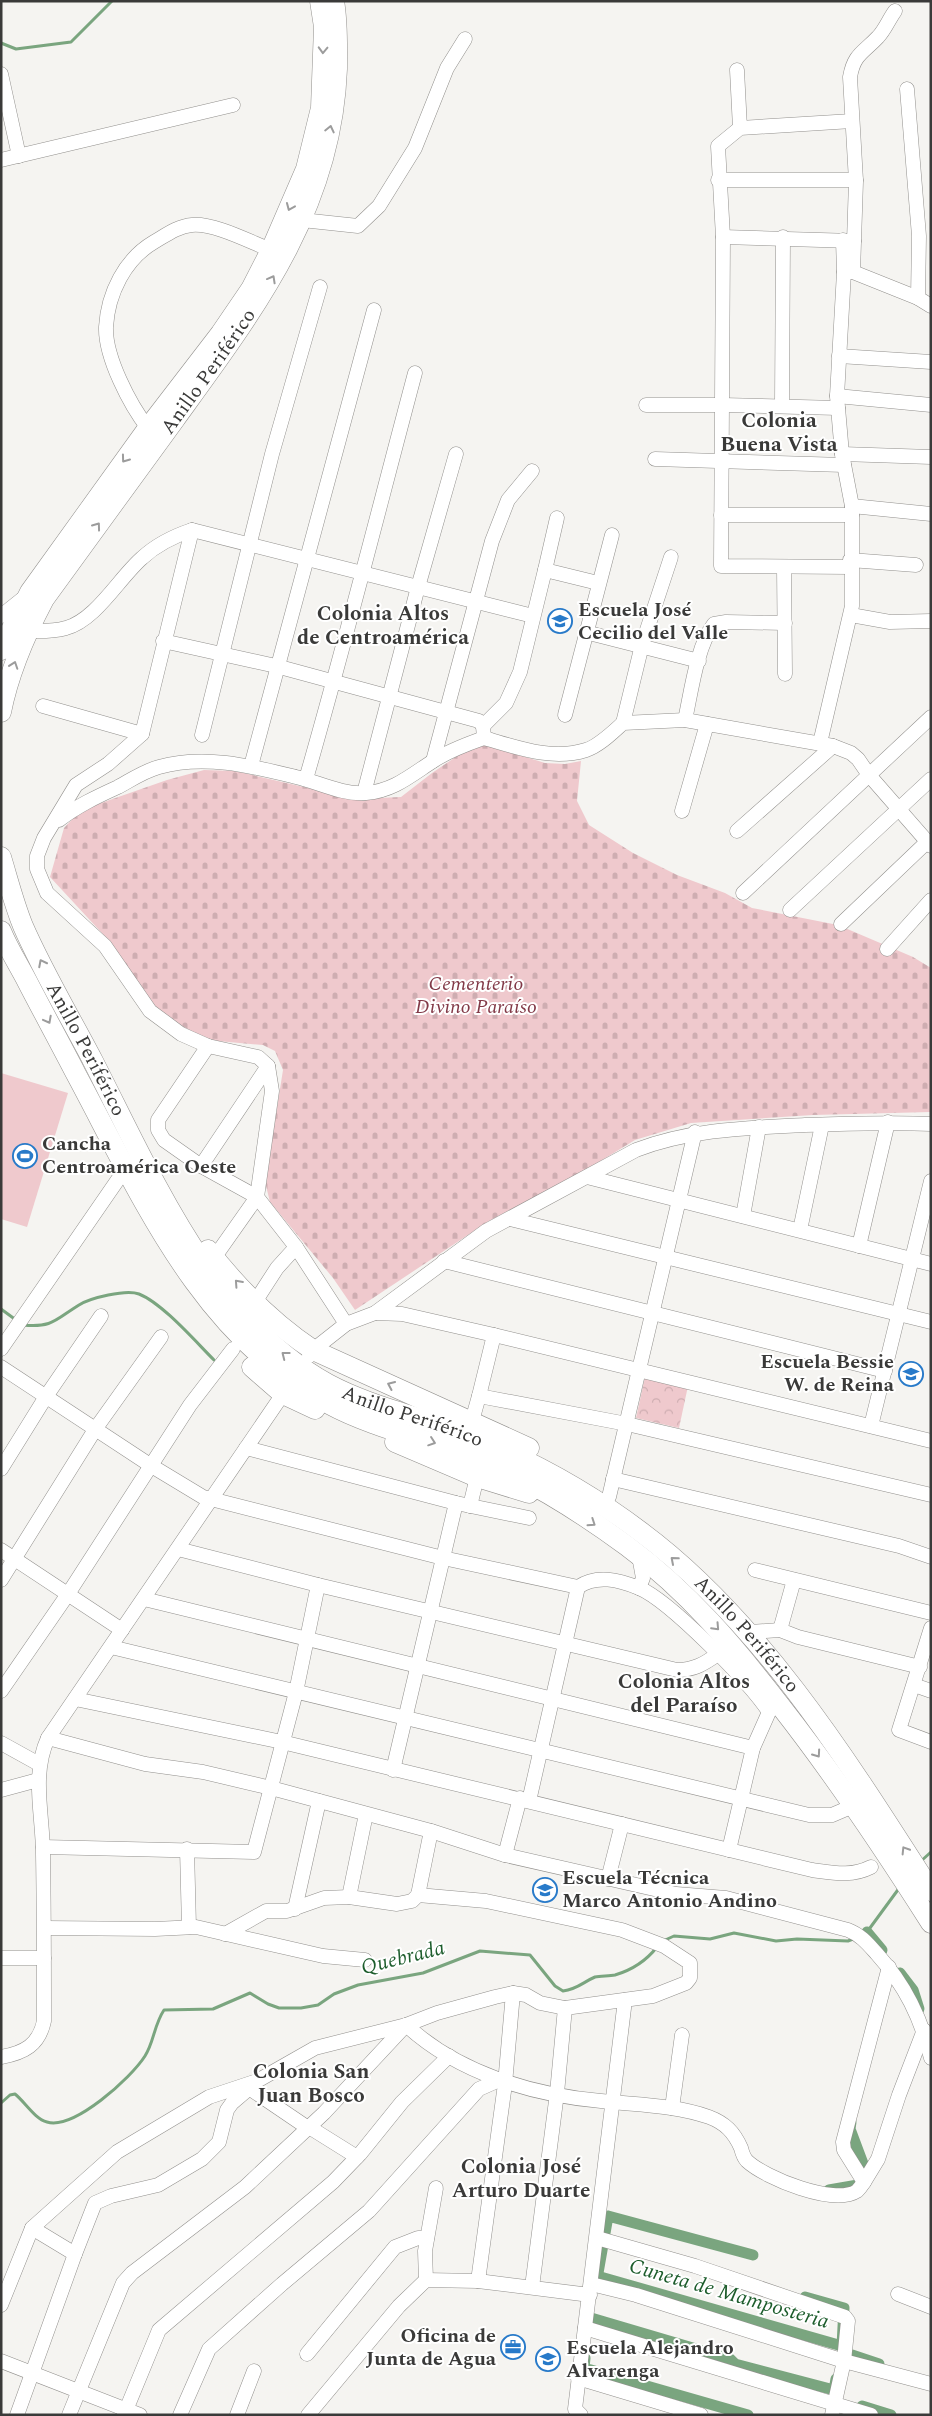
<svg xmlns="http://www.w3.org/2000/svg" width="932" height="2416" viewBox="0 0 932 2416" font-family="Spectral,serif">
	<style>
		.cemetery { fill: url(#cemetery-stones) }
		.park { fill: url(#park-crowns) }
		.pitch { fill: #efc9cd }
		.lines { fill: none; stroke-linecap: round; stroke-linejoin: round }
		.stream { stroke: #7aa57f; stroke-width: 3 }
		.canal { stroke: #7aa57f; stroke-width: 11 }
		.minor-casing { stroke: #92908d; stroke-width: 15 }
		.highway-casing { stroke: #92908d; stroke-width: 21 }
		.minor { stroke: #fff; stroke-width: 14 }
		.highway { stroke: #fff; stroke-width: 20 }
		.oneway { stroke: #9c9c9c }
		.labels { text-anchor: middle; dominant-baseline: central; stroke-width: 4; stroke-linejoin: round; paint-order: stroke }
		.street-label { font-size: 20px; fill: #3a3a39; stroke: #fff }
		.poi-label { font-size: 20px; font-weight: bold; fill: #3a3a39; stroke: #fff; text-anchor: start }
		.park-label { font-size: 20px; font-style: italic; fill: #823947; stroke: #fff }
		.neighbourhood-label { font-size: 21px; font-weight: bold; fill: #3a3a39; stroke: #fff }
		.water-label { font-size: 21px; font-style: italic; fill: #1d5d2c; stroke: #fff }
	</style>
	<defs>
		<pattern id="cemetery-stones" width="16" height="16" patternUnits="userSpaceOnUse" patternTransform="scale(1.25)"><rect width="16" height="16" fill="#efc9cd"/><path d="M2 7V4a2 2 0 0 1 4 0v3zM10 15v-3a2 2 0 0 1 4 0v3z" fill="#ceadb1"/></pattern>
		<pattern id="park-crowns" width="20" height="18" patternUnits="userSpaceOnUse" patternTransform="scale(1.25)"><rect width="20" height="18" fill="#efc9cd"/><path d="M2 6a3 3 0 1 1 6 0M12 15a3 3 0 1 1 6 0" fill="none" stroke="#ceadb1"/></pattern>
	</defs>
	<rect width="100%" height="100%" fill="#f5f4f1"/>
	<path class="cemetery" d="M484,744L545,763L565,764L581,761L577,801L589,825L633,853L677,875L725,893L752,908L838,925L913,957L931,968V1112L813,1115L691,1123L635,1140L584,1171L489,1221L355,1310L333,1278L270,1202L266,1186L267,1170L283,1070L275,1051L263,1045L207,1040L175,1022L154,1006L112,944L50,877L64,828L81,810L167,780L204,770L235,771L356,799L401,797L432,773L466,750Z"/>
	<path class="park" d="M645,1377L688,1386L679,1428L636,1418Z"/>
	<path class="pitch" d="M1,1073L68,1093L27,1227L1,1219Z"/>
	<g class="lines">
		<g class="stream">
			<path d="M1,43L16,49L71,42L112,1"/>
			<path d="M1,1309L16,1320"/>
			<path d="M23,1325C53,1328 56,1319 79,1305C90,1298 126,1289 139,1294C162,1303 195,1341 214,1360"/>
			<path d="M920,1862L931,1852"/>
			<path d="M863,1934L867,1932L900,1887"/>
			<path d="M663,1941L674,1936L710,1939L734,1933L776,1941L797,1939L848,1941L853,1939"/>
			<path d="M1,2103L10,2095L15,2094C25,2102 35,2119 47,2122C74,2130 131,2078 145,2056C154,2042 154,2025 164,2010L213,2009L250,1993L268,2004L279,2008H301L318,2005L334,1994L358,1985L423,1973L480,1951L530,1955L555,1986L563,1991C578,1989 583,1982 595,1977C601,1976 609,1976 615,1975C632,1970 646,1961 657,1947"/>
		</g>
		<g class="canal">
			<path d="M867,1932L882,1950"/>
			<path d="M900,1973L913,1990L919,2009"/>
			<path d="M829,2190L858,2185L865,2169L850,2129L851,2122"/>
			<path d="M598,2273L608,2216L753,2255"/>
			<path d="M597,2276L842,2346L844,2308L805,2297"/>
			<path d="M591,2318L730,2359L735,2364L834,2390L836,2379"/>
			<path d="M852,2355L879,2364"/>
			<path d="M585,2358L584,2368L748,2415"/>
			<path d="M862,2406L891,2415"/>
		</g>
		<defs>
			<g id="minor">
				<path d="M737,70L740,128"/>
				<path d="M1,74L19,156"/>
				<path d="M907,89L919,236L918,298L931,306"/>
				<path d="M1,160L233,105"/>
				<path d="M718,180H856"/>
				<path d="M302,220L358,226L379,206L415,148L447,68L465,39"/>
				<path d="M723,237L854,241"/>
				<path d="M843,240L844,272"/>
				<path d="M853,272L856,181L850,77C854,54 863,53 878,37C885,30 889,19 895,11"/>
				<path d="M839,356L931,362"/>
				<path d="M837,396L931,405"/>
				<path d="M646,405H723L838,408"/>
				<path d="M782,405L783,237"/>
				<path d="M148,428C130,405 105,357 106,327C108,293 125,259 154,242C166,235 178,226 192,225C215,223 250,242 271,250"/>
				<path d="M842,454L931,457"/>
				<path d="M655,459L844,465"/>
				<path d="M852,506L931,514"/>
				<path d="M721,515H852"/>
				<path d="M192,530L142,734L108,764L76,785L44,838L37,856V869L47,893L105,946L150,1011L181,1034L208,1046L258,1057L268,1066L272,1091L257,1197L296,1247L346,1324"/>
				<path d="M850,560L916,565"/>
				<path d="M784,567L785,674"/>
				<path d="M850,567L721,566L723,237L718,146L740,128L852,121"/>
				<path d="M545,570L557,518"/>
				<path d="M851,615L890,622L931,621"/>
				<path d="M1,616L26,596"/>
				<path d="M27,631C40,631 53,632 66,628C96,620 119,578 142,558C156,545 174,536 192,530L533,616"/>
				<path d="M585,632L699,661"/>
				<path d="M163,641L276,666L479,721L483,726L484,738"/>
				<path d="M43,706L142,734"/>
				<path d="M565,715L612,535"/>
				<path d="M685,720C691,693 697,645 714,624L726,622L785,623"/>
				<path d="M623,723L642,645L671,557"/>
				<path d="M483,726L506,703L520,672L545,570L598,583"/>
				<path d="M202,735L272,454L320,287"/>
				<path d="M820,743L852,606V506L842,454L837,396L844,272H853L918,298"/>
				<path d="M433,761L492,541L508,500L532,471"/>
				<path d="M251,766L374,310"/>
				<path d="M306,779C345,644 379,508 415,373"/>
				<path d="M364,793L418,587L456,454"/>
				<path d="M682,811L707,724"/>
				<path d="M59,820C77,806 96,797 118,787C131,780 144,771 159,767C204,754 251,766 296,777C318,782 342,795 366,793C393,791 410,776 433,761C448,751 467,744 484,738C516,747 552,761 586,750C599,746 613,732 623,723L685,720L833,746L851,753L858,759L869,775L931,846"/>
				<path d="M737,831L833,746"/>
				<path d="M743,893L931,717"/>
				<path d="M790,910L931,779"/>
				<path d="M841,924L927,842"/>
				<path d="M887,949L931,900"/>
				<path d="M208,1046L158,1120V1130L164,1140L201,1166L257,1197"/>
				<path d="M201,1166L268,1066"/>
				<path d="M587,1177L931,1264"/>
				<path d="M743,1216L759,1127"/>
				<path d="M510,1219L931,1322"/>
				<path d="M800,1230L822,1125"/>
				<path d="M859,1246L888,1122"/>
				<path d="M214,1258L257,1197"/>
				<path d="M444,1261L885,1371"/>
				<path d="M255,1302L277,1268L296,1247"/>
				<path d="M375,1313L402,1314L494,1335L931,1441"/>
				<path d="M1,1349L119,1178"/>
				<path d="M309,1356L313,1350L346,1324L375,1313L486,1231L636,1150C691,1129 747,1128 805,1125C847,1124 889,1122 931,1124"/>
				<path d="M1,1367L150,1465L203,1497L443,1558L578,1587C597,1574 619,1580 639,1588C670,1601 750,1683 769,1712L753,1748L729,1850"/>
				<path d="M479,1396L494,1335"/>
				<path d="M472,1421L479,1396L627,1424L931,1495"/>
				<path d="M871,1426L931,1181"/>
				<path d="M246,1448L456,1503L529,1518"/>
				<path d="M1,1469L47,1395L101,1316"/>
				<path d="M613,1479L899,1546L931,1557"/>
				<path d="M609,1497L695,1132"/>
				<path d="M470,1506L477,1477"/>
				<path d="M178,1549L318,1585L677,1670C694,1670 704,1664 718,1654"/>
				<path d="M1,1550L122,1630"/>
				<path d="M755,1570L931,1613"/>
				<path d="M1,1580L96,1428L161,1337"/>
				<path d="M639,1588L643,1578L639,1556"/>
				<path d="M144,1599L753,1748"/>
				<path d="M931,1628L899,1730L931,1742"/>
				<path d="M780,1630L794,1580"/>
				<path d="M750,1632L780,1630L798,1637L920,1667"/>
				<path d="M111,1647L809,1815H832L853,1806"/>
				<path d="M914,1685L931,1691"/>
				<path d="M1,1691L68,1594L190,1405L233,1349"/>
				<path d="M75,1699L282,1742L812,1870C834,1873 851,1877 871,1867"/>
				<path d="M48,1738L145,1764L203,1772L271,1788L431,1831L505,1855L676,1894L726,1898L848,1930C861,1935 868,1944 877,1954C905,1985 921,2018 931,2058"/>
				<path d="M1,1743L39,1764"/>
				<path d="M393,1770L456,1503"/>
				<path d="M1,1790L38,1780"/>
				<path d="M529,1801L578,1587"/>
				<path d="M43,1847L254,1852L296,1692L318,1585"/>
				<path d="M187,1849L189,1927"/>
				<path d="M505,1855L520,1798"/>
				<path d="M608,1879L622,1824"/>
				<path d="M349,1897L366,1814"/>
				<path d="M295,1909L319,1801"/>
				<path d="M45,1928L155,1929L196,1927L323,1956L365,1960"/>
				<path d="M225,1934L266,1911H287L324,1898L349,1897L397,1904L412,1901L418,1895"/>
				<path d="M1,1958H44"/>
				<path d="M406,2025C458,2073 532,2095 601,2101C637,2105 675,2105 709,2117C725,2123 734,2132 741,2148C742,2152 744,2158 747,2161C765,2178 834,2206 857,2191C859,2189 862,2185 864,2182L844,2150L843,2142L889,1967"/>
				<path d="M1,2057C24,2053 39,2045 44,2021C44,1966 44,1910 43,1854C43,1815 31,1775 48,1738L285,1391"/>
				<path d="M249,2088L308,2128"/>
				<path d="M672,2108L682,2035"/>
				<path d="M309,2127L357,2157"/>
				<path d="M864,2182L878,2159L899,2095L924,2030"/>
				<path d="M32,2228L75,2254"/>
				<path d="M597,2238L695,2266L845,2317L848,2321L844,2361L832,2415"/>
				<path d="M426,2280L425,2251L436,2188"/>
				<path d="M478,2281L505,2084L513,1993"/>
				<path d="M591,2284L636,2295L844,2361L931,2384"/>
				<path d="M532,2287L557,2093L565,2008"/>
				<path d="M898,2294L931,2307"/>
				<path d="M1,2305L32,2228L117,2152L209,2097L257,2081L315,2048L406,2025L437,2013L495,1997L513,1993L526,1995L540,2003L565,2008L653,1996L686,1983L690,1978V1963L664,1946L622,1930L486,1901L418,1895L431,1831"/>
				<path d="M585,2328L871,2415"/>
				<path d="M307,2354L395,2247L418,2238H427"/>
				<path d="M1,2361L140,2415"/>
				<path d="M578,2378L701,2415"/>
				<path d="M17,2415L75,2254L95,2203L111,2196L158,2185L202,2159L219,2142L227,2110L232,2103L253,2085"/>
				<path d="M69,2415L123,2283L132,2273L245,2187L324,2113L406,2025"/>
				<path d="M124,2415L159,2330L333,2182L360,2154L402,2102L449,2056"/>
				<path d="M180,2415L209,2349L282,2284L369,2211L479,2089L497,2081"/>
				<path d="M237,2415L254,2371"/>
				<path d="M308,2415L399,2306L426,2280L478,2281L590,2295"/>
				<path d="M581,2415L575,2409L625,2000"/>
			</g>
			<g id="highway">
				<path d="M1,650L30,592L148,428L221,333L251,289L271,250L306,169L321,108L324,27L320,1"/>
				<path id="s1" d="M1,712C9,671 25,635 44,599C88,539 132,479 175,419C254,310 332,209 337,69C337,46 338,24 334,1"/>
				<path id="s2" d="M1,857C8,880 14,904 23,926C43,972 70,1017 93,1061C151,1174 212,1321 328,1384C371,1407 419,1416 464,1434C526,1458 588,1492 641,1532C761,1621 851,1766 931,1891"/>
				<path d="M1,931C8,948 18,964 27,981C43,1012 60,1043 76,1074C142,1197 200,1335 329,1404C369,1426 425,1439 468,1455C525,1476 578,1510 627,1546C688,1591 736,1648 782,1708C836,1777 884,1849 931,1923"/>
				<path d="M208,1250C238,1288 272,1323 313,1350L529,1448"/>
				<path d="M252,1367L283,1394L315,1409"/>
				<path d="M395,1442L477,1477L529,1493"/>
			</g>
		</defs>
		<use href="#minor" class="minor-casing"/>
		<use href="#highway" class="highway-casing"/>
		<use href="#minor" class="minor"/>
		<use href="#highway" class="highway"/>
	</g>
	<defs><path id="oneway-chevron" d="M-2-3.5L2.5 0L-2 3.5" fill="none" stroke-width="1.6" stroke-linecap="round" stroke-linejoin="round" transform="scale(1.25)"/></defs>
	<g class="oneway">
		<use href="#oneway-chevron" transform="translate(323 50) rotate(92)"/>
		<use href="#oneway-chevron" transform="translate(330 129) rotate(-77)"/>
		<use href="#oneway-chevron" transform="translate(290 207) rotate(113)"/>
		<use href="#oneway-chevron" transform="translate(272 279) rotate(-61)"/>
		<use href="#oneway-chevron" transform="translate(125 459) rotate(126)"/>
		<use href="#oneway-chevron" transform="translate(97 526) rotate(-54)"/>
		<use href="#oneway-chevron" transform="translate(14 665) rotate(-71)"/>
		<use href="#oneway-chevron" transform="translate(42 963) rotate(-117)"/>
		<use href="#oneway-chevron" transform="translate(48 1020) rotate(62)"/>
		<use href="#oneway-chevron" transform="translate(238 1283) rotate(-132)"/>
		<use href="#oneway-chevron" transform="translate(285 1355) rotate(-142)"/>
		<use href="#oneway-chevron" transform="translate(391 1385) rotate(-156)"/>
		<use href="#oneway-chevron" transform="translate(432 1442) rotate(19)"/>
		<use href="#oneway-chevron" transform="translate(592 1523) rotate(34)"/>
		<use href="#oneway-chevron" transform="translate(674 1560) rotate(-139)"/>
		<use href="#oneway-chevron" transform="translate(716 1627) rotate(47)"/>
		<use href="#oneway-chevron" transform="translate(817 1754) rotate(55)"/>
		<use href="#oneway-chevron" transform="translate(905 1850) rotate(-122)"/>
	</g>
	<defs>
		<symbol id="school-ring" viewBox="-11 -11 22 22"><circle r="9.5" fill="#fff" stroke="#287ac9" stroke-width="1.5"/><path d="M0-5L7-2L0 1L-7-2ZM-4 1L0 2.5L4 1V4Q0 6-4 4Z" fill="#287ac9"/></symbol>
		<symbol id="stadium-ring" viewBox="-11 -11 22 22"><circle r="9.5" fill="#fff" stroke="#287ac9" stroke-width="1.5"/><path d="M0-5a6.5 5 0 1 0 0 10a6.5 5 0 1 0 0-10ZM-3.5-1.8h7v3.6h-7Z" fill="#287ac9"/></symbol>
		<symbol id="office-ring" viewBox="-11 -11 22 22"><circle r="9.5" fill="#fff" stroke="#287ac9" stroke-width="1.5"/><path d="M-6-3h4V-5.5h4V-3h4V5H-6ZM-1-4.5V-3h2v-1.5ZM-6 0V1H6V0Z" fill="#287ac9"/></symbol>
	</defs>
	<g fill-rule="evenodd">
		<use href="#school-ring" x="546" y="607" width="28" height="28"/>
		<use href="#stadium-ring" x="11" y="1142" width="28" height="28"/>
		<use href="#school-ring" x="897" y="1360" width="28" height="28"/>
		<use href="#school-ring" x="531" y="1876" width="28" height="28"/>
		<use href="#office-ring" x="499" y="2333" width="28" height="28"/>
		<use href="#school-ring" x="534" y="2345" width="28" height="28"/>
	</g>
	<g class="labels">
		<g class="street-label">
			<text stroke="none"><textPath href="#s1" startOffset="402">Anillo Periférico</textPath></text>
			<text stroke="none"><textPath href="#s2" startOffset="211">Anillo Periférico</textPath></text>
			<text stroke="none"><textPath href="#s2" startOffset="721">Anillo Periférico</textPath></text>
			<text stroke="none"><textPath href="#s2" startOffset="1126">Anillo Periférico</textPath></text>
		</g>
		<g class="poi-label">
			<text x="578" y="610">Escuela José<tspan x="578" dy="23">Cecilio del Valle</tspan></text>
			<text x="42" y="1144">Cancha<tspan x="42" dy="23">Centroamérica Oeste</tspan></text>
			<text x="894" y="1362" text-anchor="end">Escuela Bessie<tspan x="894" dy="23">W. de Reina</tspan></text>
			<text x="562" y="1878">Escuela Técnica<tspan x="562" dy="23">Marco Antonio Andino</tspan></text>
			<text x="496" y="2336" text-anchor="end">Oficina de<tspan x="496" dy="23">Junta de Agua</tspan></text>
			<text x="566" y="2348">Escuela Alejandro<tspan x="566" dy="23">Alvarenga</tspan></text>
		</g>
		<g class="park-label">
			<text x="476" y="984">Cementerio<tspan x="476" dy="23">Divino Paraíso</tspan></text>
		</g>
		<g class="neighbourhood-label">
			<text x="779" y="421">Colonia<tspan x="779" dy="24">Buena Vista</tspan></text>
			<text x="383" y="614">Colonia Altos<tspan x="383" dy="24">de Centroamérica</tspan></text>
			<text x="684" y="1682">Colonia Altos<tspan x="684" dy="24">del Paraíso</tspan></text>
			<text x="311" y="2072">Colonia San<tspan x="311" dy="24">Juan Bosco</tspan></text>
			<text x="521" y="2167">Colonia José<tspan x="521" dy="24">Arturo Duarte</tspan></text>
		</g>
		<g class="water-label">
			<text transform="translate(403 1958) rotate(-14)">Quebrada</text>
			<text transform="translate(729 2294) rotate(16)">Cuneta de Mamposteria</text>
		</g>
	</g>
	<rect width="932" height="2416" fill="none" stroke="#3a3a39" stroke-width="5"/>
</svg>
